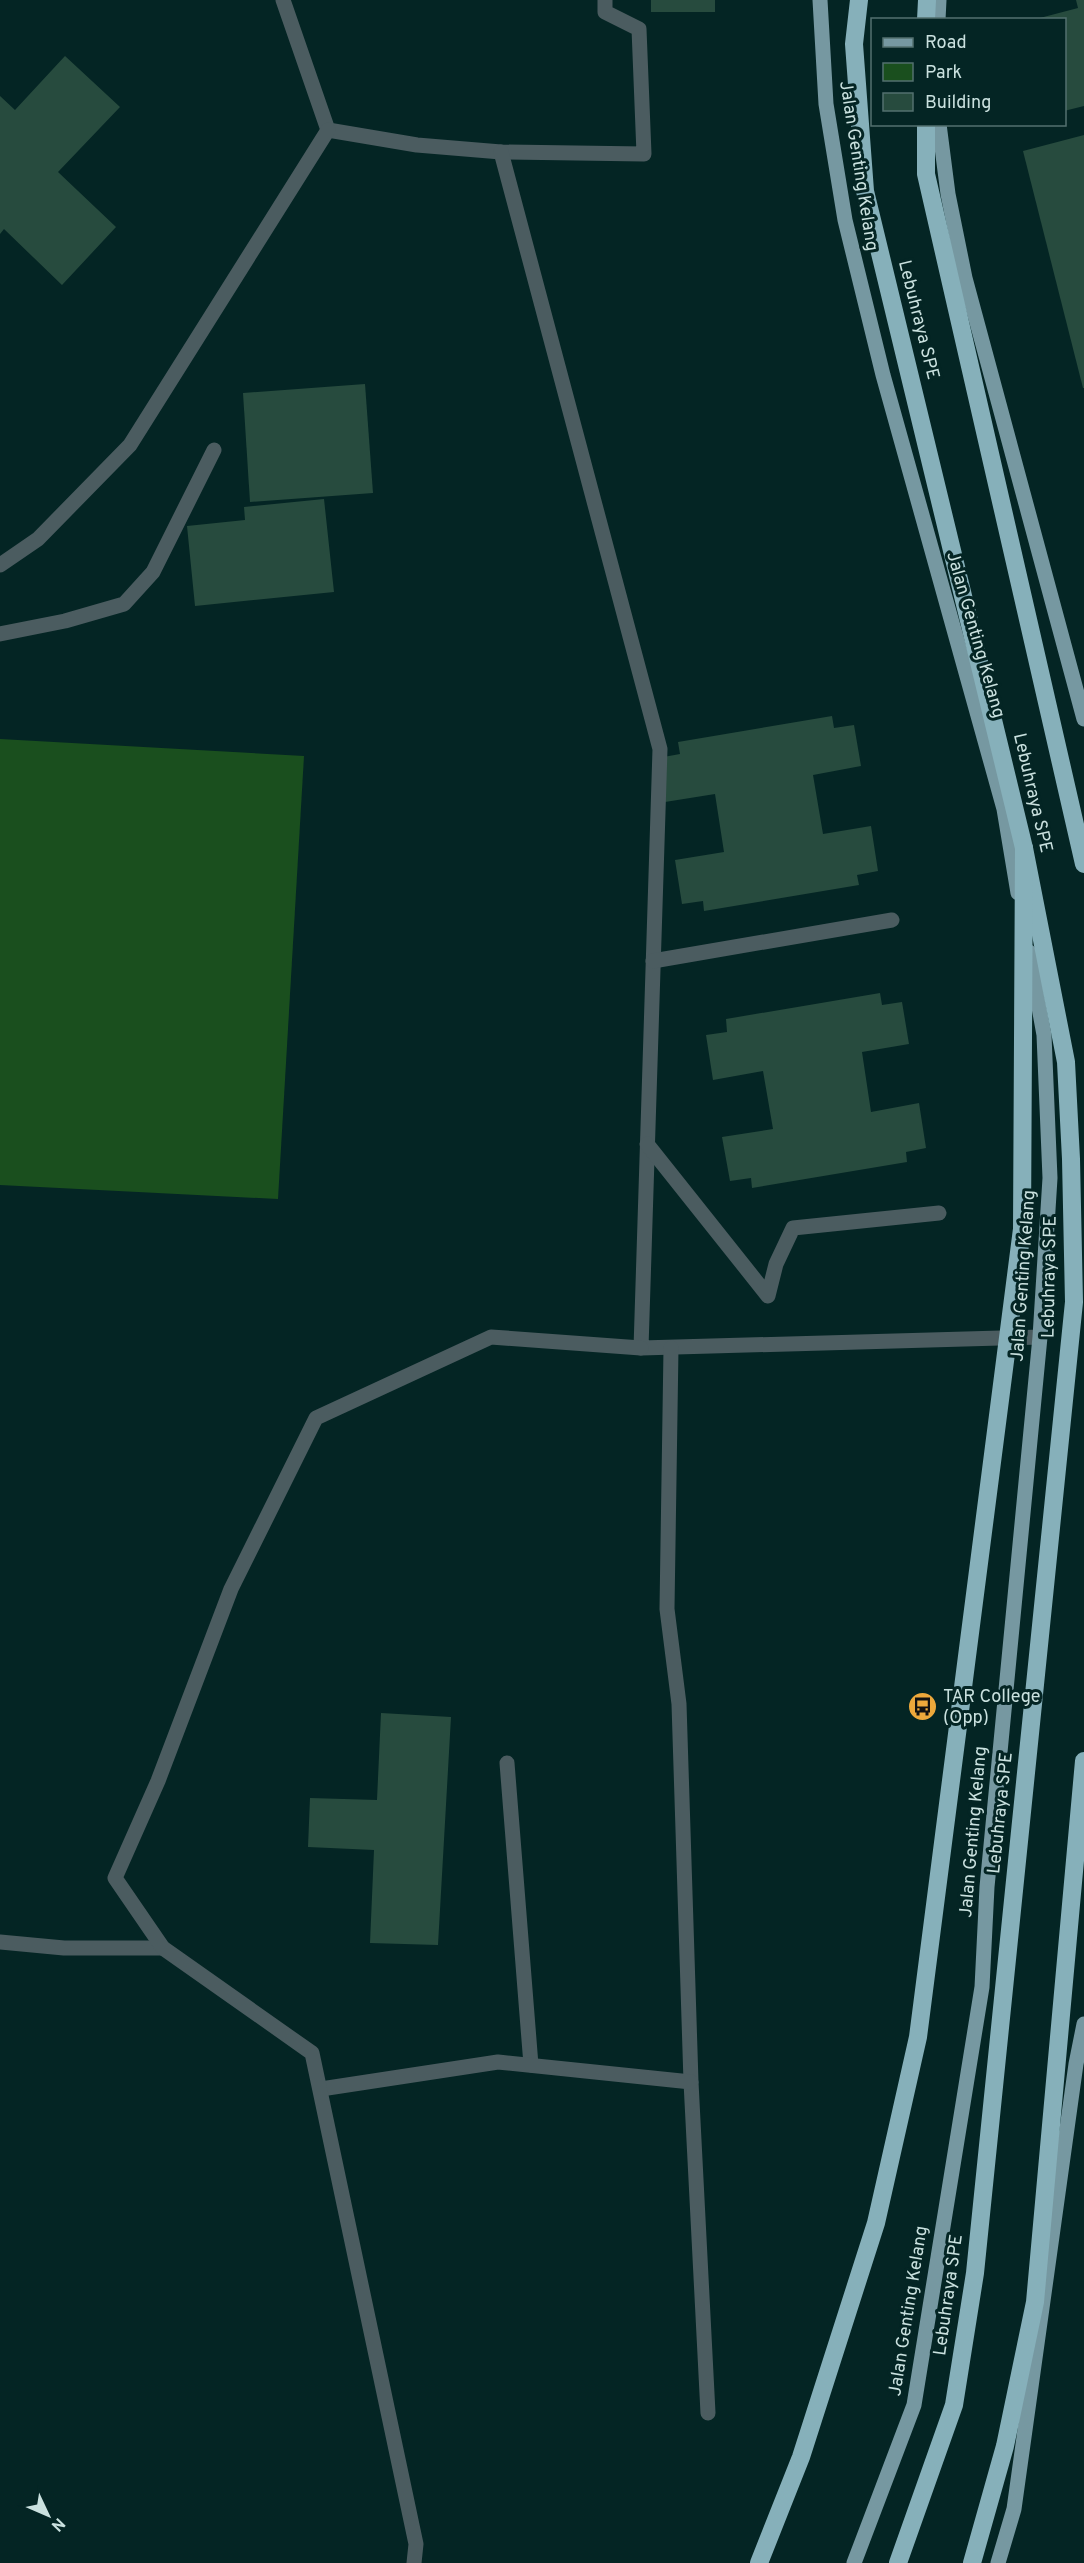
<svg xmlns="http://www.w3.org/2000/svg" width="1084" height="2563" viewBox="0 0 1084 2563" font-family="Overpass,sans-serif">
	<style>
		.green { fill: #1a4f1e }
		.building { fill: #274b3e }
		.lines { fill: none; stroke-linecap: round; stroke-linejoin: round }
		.lane { stroke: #4b5c60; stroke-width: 15 }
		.primary { stroke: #7698a1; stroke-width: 15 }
		.highway { stroke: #86b0ba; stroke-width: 18 }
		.highway-bridge { stroke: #86b0ba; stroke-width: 18 }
		.labels { text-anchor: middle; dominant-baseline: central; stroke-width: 6; stroke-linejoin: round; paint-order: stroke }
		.street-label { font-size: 18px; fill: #cae1df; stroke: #042524 }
		.poi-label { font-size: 18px; fill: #cae1df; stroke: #042524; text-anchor: start }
	</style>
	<rect width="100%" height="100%" fill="#042524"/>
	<path class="green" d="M0,739L304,756L278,1199L0,1185Z"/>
	<g class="building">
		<rect x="651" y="0" width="64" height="12"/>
		<path d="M1076,0H1084V106L1064,111V20L1036,19L1078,8Z"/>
		<path d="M65,56L120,107L58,172L116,227L62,285L4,229L0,234V96L15,110Z"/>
		<path d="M1084,135V388H1083L1023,151Z"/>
		<path d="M365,384L373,493L250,502L243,393Z"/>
		<path d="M324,499L334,592L195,606L187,526L245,520L244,507Z"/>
		<path d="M832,716L834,728L854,725L861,766L813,775L823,834L871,826L878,871L857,875L859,885L704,911L703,901L682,904L675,860L724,852L715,794L665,802L658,758L680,754L678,742Z"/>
		<path d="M880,993L882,1005L902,1002L909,1044L862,1052L871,1112L919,1103L926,1148L906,1152L907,1162L752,1188L751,1178L730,1181L722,1137L773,1129L763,1071L713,1080L706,1035L727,1032L726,1019Z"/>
		<path d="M381,1713L451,1717L438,1945L370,1943L374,1850L308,1847L310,1798L377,1800Z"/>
	</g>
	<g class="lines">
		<g class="lane">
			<path d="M283,0L328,130L417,145L501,152L644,154L639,29L605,12V0"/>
			<path d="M501,152L660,749L641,1348L1040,1337"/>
			<path d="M0,565L38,539L130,445L328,130"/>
			<path d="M0,634L65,621L124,604L153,572L214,450"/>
			<path d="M653,961L892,920"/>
			<path d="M647,1144L768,1296L776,1264L793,1228L939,1213"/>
			<path d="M671,1348L667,1609L679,1704L691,2082L708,2413"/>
			<path d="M507,1763L531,2065"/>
			<path d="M0,1942L64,1948H163"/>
			<path d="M321,2089L498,2062L691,2082"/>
			<path d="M414,2563L416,2544L312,2053L163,1948L115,1878L158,1781L231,1589L316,1418L491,1337L641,1348"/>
		</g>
		<g class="primary">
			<path d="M820,0L826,104L845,220L883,375L1004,809L1018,893"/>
			<path d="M938,20L939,0"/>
			<path d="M939,124L948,194L965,278L1084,719"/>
			<path d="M854,2563L914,2405L982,1987L987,1887L1040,1337L1050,1178L1044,1035L1029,952"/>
			<path d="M998,2563L1014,2509L1076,2064L1084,2024"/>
		</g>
		<g class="highway">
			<path d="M859,0L854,44L865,191L1024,848L1066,1062L1071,1159L1074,1302L975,2273L954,2405L898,2563"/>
			<path d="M926,20L927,0"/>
			<path d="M926,124V174L1084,864"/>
			<path d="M972,2563L1005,2446L1035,2302L1084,1761"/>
		</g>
		<path class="highway-bridge" d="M759,2563L801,2457L876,2223L918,2037L1022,1229L1024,848"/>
	</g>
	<defs>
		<symbol id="bus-disc" viewBox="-11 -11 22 22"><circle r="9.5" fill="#eda83b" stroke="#042524"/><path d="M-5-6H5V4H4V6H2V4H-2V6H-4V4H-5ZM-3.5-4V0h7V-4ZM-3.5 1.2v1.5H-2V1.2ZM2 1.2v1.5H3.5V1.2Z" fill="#111"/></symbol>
	</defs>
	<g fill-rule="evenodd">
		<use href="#bus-disc" x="906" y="1690" width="33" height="33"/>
	</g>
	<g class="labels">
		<g class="street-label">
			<text transform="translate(858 166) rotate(81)">Jalan Genting Kelang</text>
			<text transform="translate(918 320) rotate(76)">Lebuhraya SPE</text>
			<text transform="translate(975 635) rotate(74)">Jalan Genting Kelang</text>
			<text transform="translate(1032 793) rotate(77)">Lebuhraya SPE</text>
			<text transform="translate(1024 1276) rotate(-86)">Jalan Genting Kelang</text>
			<text transform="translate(1050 1277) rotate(-89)">Lebuhraya SPE</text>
			<text transform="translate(1001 1813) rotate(-84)">Lebuhraya SPE</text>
			<text transform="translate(974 1832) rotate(-85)">Jalan Genting Kelang</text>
			<text transform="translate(949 2295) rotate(-82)">Lebuhraya SPE</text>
			<text transform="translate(909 2311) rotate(-81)">Jalan Genting Kelang</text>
		</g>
		<g class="poi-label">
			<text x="943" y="1697">TAR College<tspan x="943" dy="21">(Opp)</tspan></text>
		</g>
	</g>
	<rect x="871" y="18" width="195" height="108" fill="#042524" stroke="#53706f" stroke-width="1.5"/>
	<rect x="883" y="38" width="30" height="9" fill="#7698a1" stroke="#53706f" stroke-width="1.5"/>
	<text x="925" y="48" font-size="18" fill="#cae1df">Road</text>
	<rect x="883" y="63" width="30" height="18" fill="#1a4f1e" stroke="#53706f" stroke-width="1.5"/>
	<text x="925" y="78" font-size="18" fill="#cae1df">Park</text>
	<rect x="883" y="93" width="30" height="18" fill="#274b3e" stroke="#53706f" stroke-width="1.5"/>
	<text x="925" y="108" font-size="18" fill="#cae1df">Building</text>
	<g transform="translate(48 2515) rotate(134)" stroke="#042524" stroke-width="4.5" paint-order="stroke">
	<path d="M0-4.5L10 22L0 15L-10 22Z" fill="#cae1df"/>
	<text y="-9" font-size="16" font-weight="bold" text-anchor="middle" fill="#cae1df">N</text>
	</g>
</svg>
